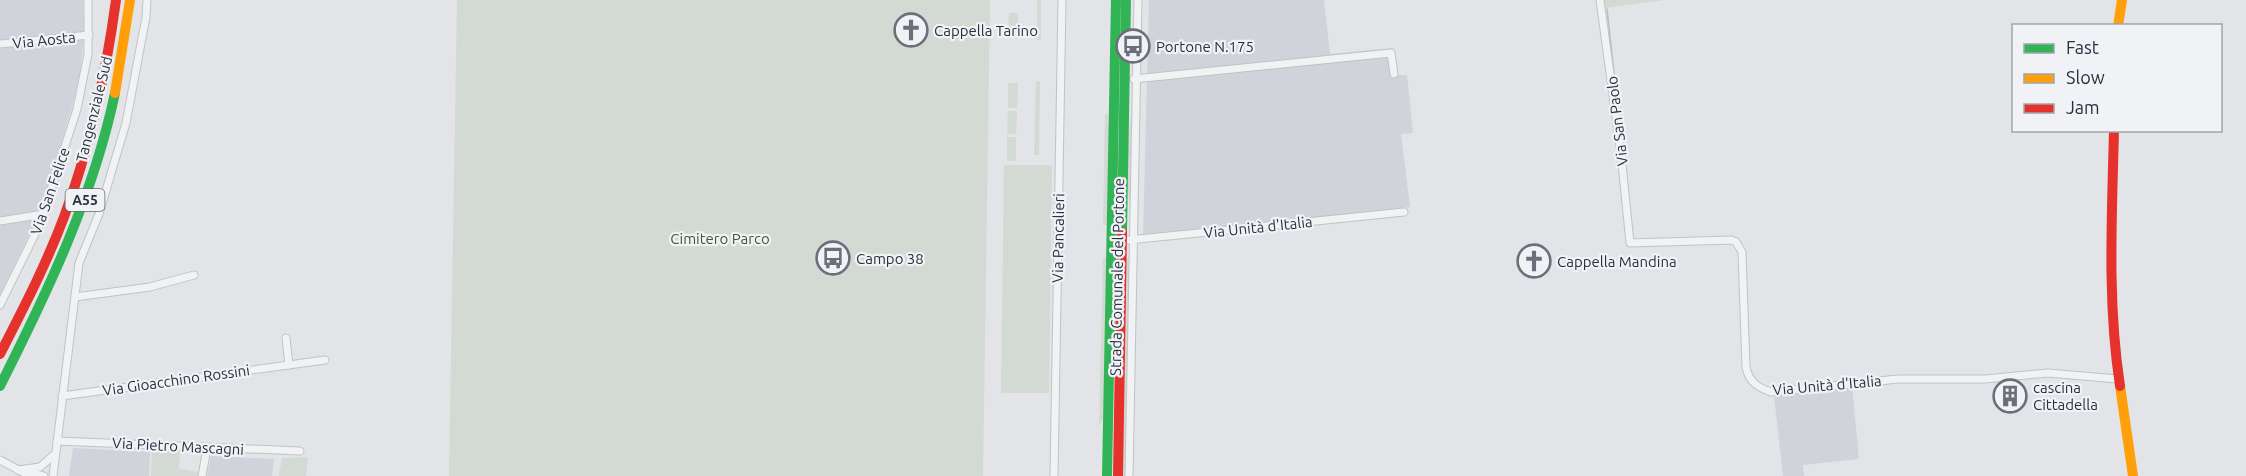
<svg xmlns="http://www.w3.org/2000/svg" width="2246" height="476" viewBox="0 0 2246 476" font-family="Ubuntu,sans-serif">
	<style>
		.built { fill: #d1d3da }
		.green { fill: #d2dad3 }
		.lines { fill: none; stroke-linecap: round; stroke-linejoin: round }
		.stream { stroke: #b4bece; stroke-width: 1.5 }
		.street-casing { stroke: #c1c2c5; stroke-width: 9 }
		.street { stroke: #f1f2f4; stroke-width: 7 }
		.fast { stroke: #30b455; stroke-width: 10 }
		.slow { stroke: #ff9f0a; stroke-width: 10 }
		.jam { stroke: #e5322d; stroke-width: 10 }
		.labels { text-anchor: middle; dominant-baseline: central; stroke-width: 4.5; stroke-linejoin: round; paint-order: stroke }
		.shield { fill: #f1f2f6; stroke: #666a75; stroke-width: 1.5 }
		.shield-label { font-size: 14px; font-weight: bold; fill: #2b303e }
		.poi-label { font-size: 15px; fill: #2b303e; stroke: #f1f2f6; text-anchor: start }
		.street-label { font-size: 15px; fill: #2b303e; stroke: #f1f2f6 }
		.park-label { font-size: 15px; fill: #3d583a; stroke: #f1f2f6 }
	</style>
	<rect width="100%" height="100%" fill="#e2e4e7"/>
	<g class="built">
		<path d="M0,0H83L84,35L80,74L72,107L40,212L0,295Z"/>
		<path d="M1149,0H1324L1330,54L1393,48L1397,75H1407L1413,133L1401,134L1410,207L1143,235Z"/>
		<path d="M1852,386L1859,459L1803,465L1804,476H1783L1774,396Z"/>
		<path d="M73,448L150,452L149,476H69Z"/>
		<path d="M211,456L274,459L272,476H207Z"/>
	</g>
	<g class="green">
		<path d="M457,0H990L983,476H449Z"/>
		<rect x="1037" y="0" width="4" height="40"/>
		<path d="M1602,0H1664L1605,8Z"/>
		<path d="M1009,13H1018V38H1008Z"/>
		<path d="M1036,81H1040L1039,155H1034Z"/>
		<path d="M1008,83H1018L1017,108H1008Z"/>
		<path d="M1008,111H1017L1016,134H1007Z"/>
		<path d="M1105,114L1108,115L1109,126L1107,225H1103Z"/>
		<path d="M1131,117H1133L1131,201H1129C1125,173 1126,144 1131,117Z"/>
		<rect x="1007" y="137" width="9" height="24"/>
		<path d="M1004,165H1052L1049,393H1001Z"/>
		<path d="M1103,258H1107L1104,418L1099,425Z"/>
		<path d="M1125,258H1130L1126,476H1121Z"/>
		<path d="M152,447L180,449L179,469L199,472L198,476H151Z"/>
		<path d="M308,457L306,476H279L282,458Z"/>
	</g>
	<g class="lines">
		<path class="stream" d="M1607,9L1616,91"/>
		<defs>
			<g id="street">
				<path d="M1600,0L1621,154L1630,243L1731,240L1736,242L1742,252L1746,367C1749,382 1757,387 1771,392L1898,379H1985L2048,373L2118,379"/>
				<path d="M0,44L89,35"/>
				<path d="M1134,79L1391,53L1394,74"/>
				<path d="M0,221L44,214"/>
				<path d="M1129,240L1404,212"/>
				<path d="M75,297L150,287L194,275"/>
				<path d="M0,305L40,224L77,109L88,54V0"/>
				<path d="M286,338L289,365"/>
				<path d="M62,396L325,360"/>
				<path d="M57,441L300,451"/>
				<path d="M0,460L30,476"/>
				<path d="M18,470L40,467L54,455"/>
				<path d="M27,471L44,476"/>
				<path d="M53,476L79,263L99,214L126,123L146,17L147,0"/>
				<path d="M202,476L207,448"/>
				<path d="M1054,476L1062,0"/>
				<path d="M1129,476L1138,0"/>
			</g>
		</defs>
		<use href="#street" class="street-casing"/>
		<use href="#street" class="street"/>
		<g class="fast">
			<path d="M1122,232L1126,0"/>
			<path d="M0,386C48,291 93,197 115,93"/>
			<path d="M1107,476L1116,0"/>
		</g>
		<g class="slow">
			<path d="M2118,26L2122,0"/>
			<path d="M115,93L130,0"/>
			<path d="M2120,386L2133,476"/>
		</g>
		<g class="jam">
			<path d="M2114,130C2112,216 2107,301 2120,386"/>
			<path d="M0,354C23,309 46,265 64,217C90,147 106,74 116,0"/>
			<path d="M1118,476L1122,232"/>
		</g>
	</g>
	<defs>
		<symbol id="church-ring" viewBox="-11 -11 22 22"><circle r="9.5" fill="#f1f2f6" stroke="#6b6f79" stroke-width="1.5"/><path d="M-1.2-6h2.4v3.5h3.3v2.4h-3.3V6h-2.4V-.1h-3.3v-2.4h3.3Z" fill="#6b6f79"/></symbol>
		<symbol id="bus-ring" viewBox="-11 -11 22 22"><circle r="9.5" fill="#f1f2f6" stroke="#6b6f79" stroke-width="1.5"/><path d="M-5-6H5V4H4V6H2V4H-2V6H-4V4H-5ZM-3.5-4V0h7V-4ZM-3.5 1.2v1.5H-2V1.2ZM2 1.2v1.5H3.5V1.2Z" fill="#6b6f79"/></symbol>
		<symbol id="building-ring" viewBox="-11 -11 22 22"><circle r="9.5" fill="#f1f2f6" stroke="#6b6f79" stroke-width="1.5"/><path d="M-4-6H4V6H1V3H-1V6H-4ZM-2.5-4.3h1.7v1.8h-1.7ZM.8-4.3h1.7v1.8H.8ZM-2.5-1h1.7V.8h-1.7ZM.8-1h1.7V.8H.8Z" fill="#6b6f79"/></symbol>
	</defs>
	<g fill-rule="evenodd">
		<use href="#church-ring" x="892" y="11" width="38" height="38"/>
		<use href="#bus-ring" x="1114" y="27" width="38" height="38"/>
		<use href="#bus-ring" x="814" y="239" width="38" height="38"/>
		<use href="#church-ring" x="1515" y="242" width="38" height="38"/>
		<use href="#building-ring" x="1991" y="377" width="38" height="38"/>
	</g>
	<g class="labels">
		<rect class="shield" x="65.5" y="189" width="39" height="22" rx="4.5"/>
		<g class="shield-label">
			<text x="85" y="200">A55</text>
		</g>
		<g class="poi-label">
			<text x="934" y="30">Cappella Tarino</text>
			<text x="1156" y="46">Portone N.175</text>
			<text x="856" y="258">Campo 38</text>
			<text x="1557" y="261">Cappella Mandina</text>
			<text x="2033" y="387">cascina<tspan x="2033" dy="17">Cittadella</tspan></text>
		</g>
		<g class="street-label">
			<text transform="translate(44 40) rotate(-6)">Via Aosta</text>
			<text transform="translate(94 109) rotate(-76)">Tangenziale Sud</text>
			<text transform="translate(1617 121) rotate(-97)">Via San Paolo</text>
			<text transform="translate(50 191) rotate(-71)">Via San Felice</text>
			<text transform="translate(1258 227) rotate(-6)">Via Unità d'Italia</text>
			<text transform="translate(1058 238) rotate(-89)">Via Pancalieri</text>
			<text transform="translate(1117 277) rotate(-89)">Strada Comunale del Portone</text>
			<text transform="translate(176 380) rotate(-8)">Via Gioacchino Rossini</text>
			<text transform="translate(1827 385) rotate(-5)">Via Unità d'Italia</text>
			<text transform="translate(178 446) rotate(3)">Via Pietro Mascagni</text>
		</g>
		<g class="park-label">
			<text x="720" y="238">Cimitero Parco</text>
		</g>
	</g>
	<rect x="2012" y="24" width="210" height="108" fill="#f1f2f6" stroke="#a2a4ac" stroke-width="1.5"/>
	<rect x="2024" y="44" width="30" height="9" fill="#30b455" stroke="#a2a4ac" stroke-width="1.5"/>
	<text x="2066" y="54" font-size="18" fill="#2b303e">Fast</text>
	<rect x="2024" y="74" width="30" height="9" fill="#ff9f0a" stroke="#a2a4ac" stroke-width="1.5"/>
	<text x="2066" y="84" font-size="18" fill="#2b303e">Slow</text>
	<rect x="2024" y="104" width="30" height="9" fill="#e5322d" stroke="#a2a4ac" stroke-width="1.5"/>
	<text x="2066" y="114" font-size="18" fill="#2b303e">Jam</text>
</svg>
